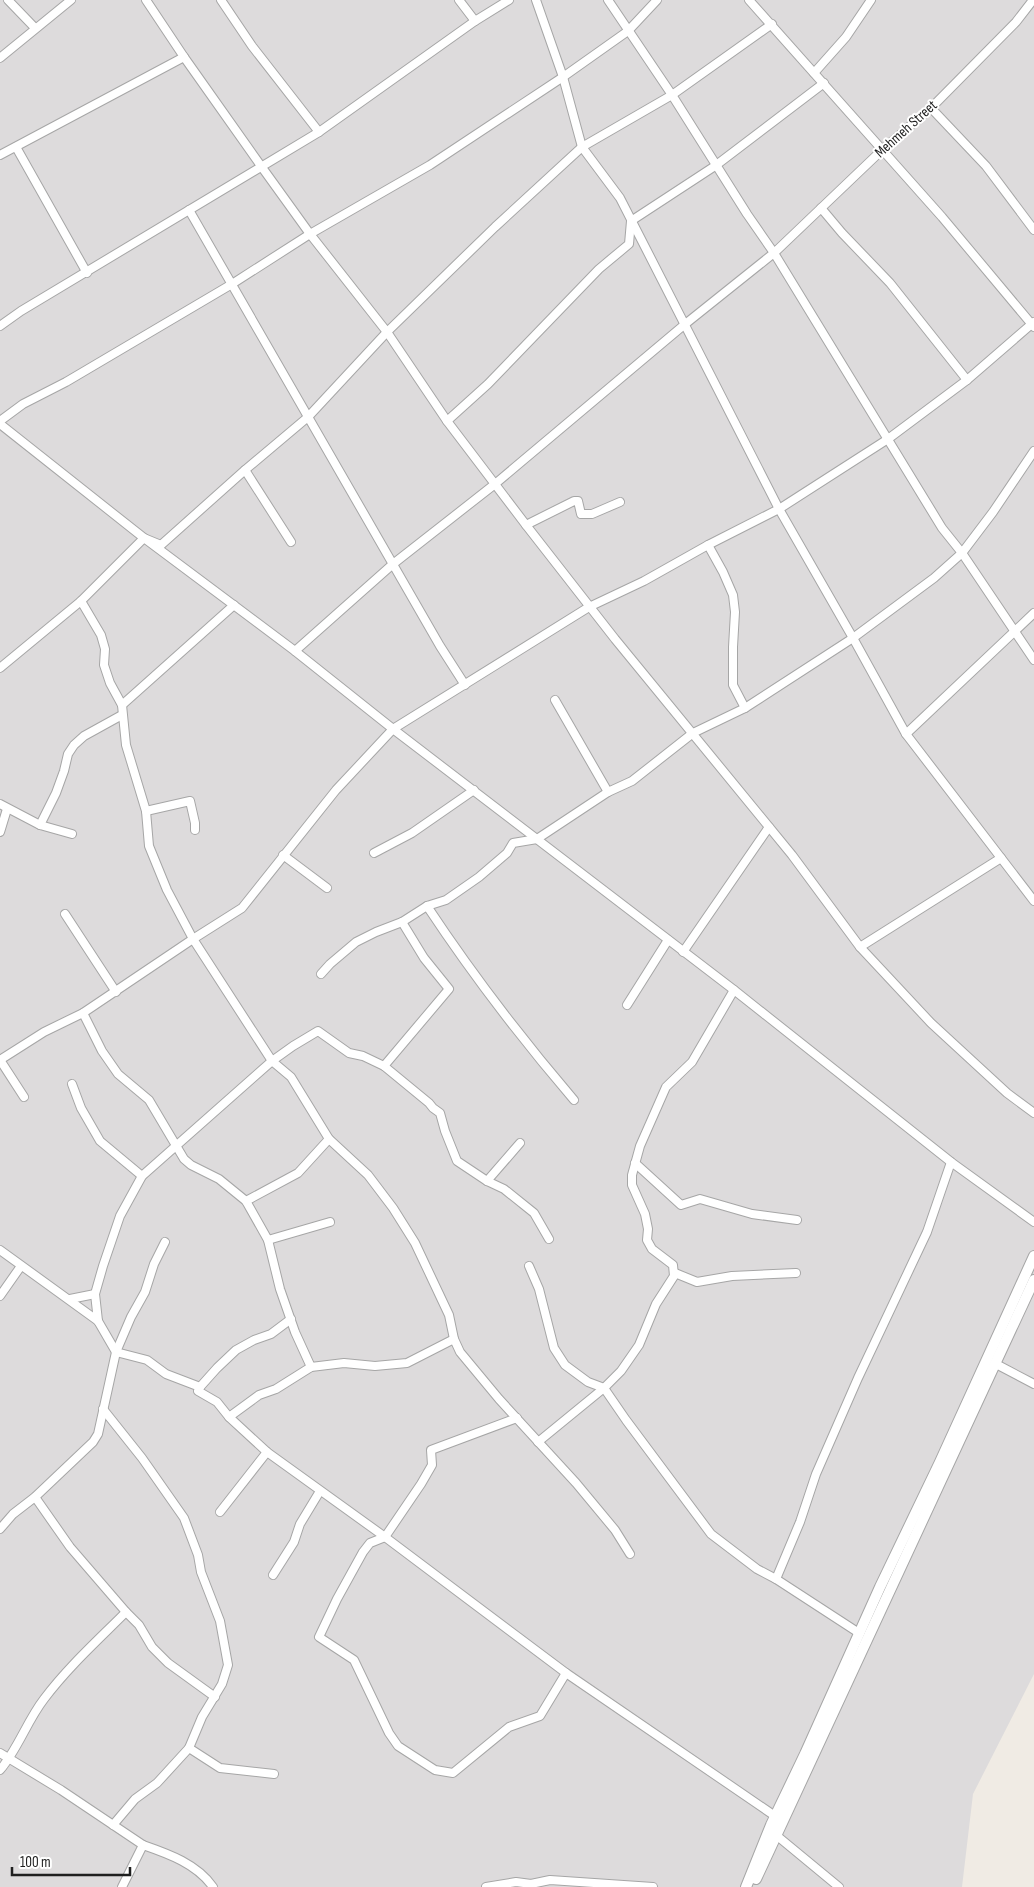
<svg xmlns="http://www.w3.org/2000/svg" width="1034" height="1887" viewBox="0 0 1034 1887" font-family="'Sofia Sans Condensed',sans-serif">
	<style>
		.residential { fill: #dddbdc }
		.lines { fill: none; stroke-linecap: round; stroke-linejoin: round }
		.minor-casing { stroke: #a6a6a6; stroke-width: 10 }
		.tertiary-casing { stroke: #a6a6a6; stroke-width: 12 }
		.minor { stroke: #fff; stroke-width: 8 }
		.tertiary { stroke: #fff; stroke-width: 10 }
		.labels { text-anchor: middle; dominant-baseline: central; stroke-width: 4; stroke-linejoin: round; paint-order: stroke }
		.street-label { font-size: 15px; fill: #1f1f1f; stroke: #fff }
	</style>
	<rect width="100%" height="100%" fill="#f0ebe4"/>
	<path class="residential" d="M0,0H1034V1674L973,1794L962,1887H0Z"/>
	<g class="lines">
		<defs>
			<g id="minor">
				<path d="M8,0L35,28"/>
				<path d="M146,0L184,57L261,166L310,234L387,332L447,421L526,525L615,639L792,855L860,947L931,1023L1007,1093L1034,1113"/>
				<path d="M221,0L252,46L319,132"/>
				<path d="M459,0L475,21"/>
				<path d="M536,0L563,77L582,147L620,198L779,509L853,638L906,734L1034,901"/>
				<path d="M608,0L672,95L747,214L774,253L942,528L962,553L1034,660"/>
				<path d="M749,0L942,217L1034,327"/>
				<path d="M0,58L71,0"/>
				<path d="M814,73L846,37L871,0"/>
				<path d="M931,108L986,166L1034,230"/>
				<path d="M16,147L87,273"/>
				<path d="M0,155L184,57"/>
				<path d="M821,208L842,233L890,283L967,380"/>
				<path d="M189,210L440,646L465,685"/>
				<path d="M0,326L21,311L319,132L475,21L509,0"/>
				<path d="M0,421L23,404L66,382L232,284L310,234L430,165L563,77L628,31L657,0"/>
				<path d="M447,421L488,384L599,269L629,244L631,221L715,166L824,83"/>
				<path d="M0,424L144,538L295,651L393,729L734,990L951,1162L1034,1222"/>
				<path d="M245,470L291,542"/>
				<path d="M526,525L574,501H578L581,514H592L620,502"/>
				<path d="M708,545L723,572L733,595L735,612L733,647V685L745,708"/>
				<path d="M81,601L101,635L105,649L104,665L110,683L122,705L126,745L146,811L149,846L167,890L193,939L272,1061L291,1077L329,1139L368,1175L393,1208L415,1243L449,1315L454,1339L460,1352L499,1399L576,1483L615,1530L630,1554"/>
				<path d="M295,651L393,564L495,484L684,325L774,253L882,150L931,108L1016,22L1033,0"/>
				<path d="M0,668L81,601L144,538L161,545L245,470L308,417L387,332L495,227L582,147L672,95L772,24"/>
				<path d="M555,700L608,792"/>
				<path d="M122,705L234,605"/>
				<path d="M906,734L1034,613"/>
				<path d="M0,804L40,825L72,834"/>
				<path d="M146,811L190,801L195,823V830"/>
				<path d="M40,825L56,793L64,771L68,754L74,745L84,736L122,715"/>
				<path d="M0,832L7,809"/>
				<path d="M374,853L412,833L474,790"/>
				<path d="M283,855L327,888"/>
				<path d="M427,906C472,974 521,1038 574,1100"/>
				<path d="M65,914L116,992"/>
				<path d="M860,947L1001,858"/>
				<path d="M683,952L769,827"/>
				<path d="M321,974L330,964L356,942L376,932L402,922L427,906L446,900L479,877L507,853L513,843L537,839L608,792L632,781L693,733L745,708L853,638L934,578L962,553L993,512L1034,451"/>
				<path d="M627,1005L668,940"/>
				<path d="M83,1013L102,1051L118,1074L149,1100L184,1159L191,1165L219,1179L246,1201L268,1240L280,1289L295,1332L311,1367"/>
				<path d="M0,1060L44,1032L83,1013L193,939L242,908L336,790L393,729L589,607L644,581L708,545L779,509L888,439L967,380L1034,322"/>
				<path d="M0,1060L24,1097"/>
				<path d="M384,1066L449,989L424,958L402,922"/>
				<path d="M72,1084L81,1108L100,1141L142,1176"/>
				<path d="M635,1163L681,1205L700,1199L752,1214L797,1220"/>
				<path d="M487,1181L520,1143"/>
				<path d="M246,1201L298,1173L329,1139"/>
				<path d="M268,1240L330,1222"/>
				<path d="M0,1250L98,1321L116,1352L147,1360L166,1374L200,1387L198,1391L217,1402L229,1417L267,1452L385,1537L566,1673L775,1816"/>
				<path d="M529,1266L539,1289L554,1348L565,1365L588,1382L604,1388L626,1420L711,1534L757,1569L776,1579L859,1633"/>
				<path d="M675,1273L697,1282L732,1276L796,1273"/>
				<path d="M0,1296L21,1266"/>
				<path d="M70,1299L95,1294"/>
				<path d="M98,1321L95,1294L103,1266L120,1216L142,1176L272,1061L293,1046L318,1031L349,1053L363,1056L384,1066L429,1103L433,1108L440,1113L445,1131L457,1161L487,1181L504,1189L534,1213L549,1239"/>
				<path d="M996,1364L1034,1384"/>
				<path d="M200,1387L217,1368L236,1350L254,1340L271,1334L291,1319"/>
				<path d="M103,1409L142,1458L184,1518L198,1555L201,1572L220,1621L228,1665L222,1684L202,1717L189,1748L157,1783L135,1799L113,1825"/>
				<path d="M229,1417L259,1395L276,1389L311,1367L344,1363L375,1366L407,1363L454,1339"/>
				<path d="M517,1418L431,1450L432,1465L421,1484L385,1537L370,1543L363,1552L337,1599L319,1637L354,1660L389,1733L398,1746L435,1770L453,1773L509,1727L540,1716L566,1673"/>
				<path d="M538,1442L604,1388L621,1371L639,1345L656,1304L674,1276L673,1265L652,1249L647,1240L648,1229L645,1214L632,1185V1175L640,1146L666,1087L692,1062L734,990"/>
				<path d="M35,1497L70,1547L126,1612L139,1625L152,1647L168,1663L215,1697"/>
				<path d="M220,1512L267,1452"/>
				<path d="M0,1529L13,1514L35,1497L93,1442L98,1434L116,1352L131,1317L145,1292L154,1264L165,1242"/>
				<path d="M273,1575L294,1542L300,1524L320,1491"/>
				<path d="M776,1579L800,1522L816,1474L858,1378L927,1232L951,1162"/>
				<path d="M189,1748L220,1768L274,1774"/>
				<path d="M0,1753L61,1790L143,1845L122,1887"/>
				<path d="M0,1770C18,1749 27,1721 44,1699C68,1667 98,1640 126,1612"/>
				<path d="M776,1835L839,1887"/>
				<path d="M143,1845C169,1854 197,1864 213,1887"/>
				<path d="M486,1887L516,1882L531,1884L550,1880L653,1887"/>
			</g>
			<g id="tertiary">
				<path d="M756,1879L1034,1280"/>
				<path d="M746,1887L771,1825L805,1754L880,1587L940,1462L1034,1256"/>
			</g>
		</defs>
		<use href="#minor" class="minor-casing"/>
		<use href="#tertiary" class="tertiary-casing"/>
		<use href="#minor" class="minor"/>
		<use href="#tertiary" class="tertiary"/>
	</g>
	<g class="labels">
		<g class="street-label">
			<text transform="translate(906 129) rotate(-42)">Mehmeh Street</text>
		</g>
	</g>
	<path d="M12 1867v8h118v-8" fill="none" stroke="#1f1f1f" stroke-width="2.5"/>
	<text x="20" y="1867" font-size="15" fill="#1f1f1f" stroke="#ffffff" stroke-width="4" paint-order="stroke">100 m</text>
</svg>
